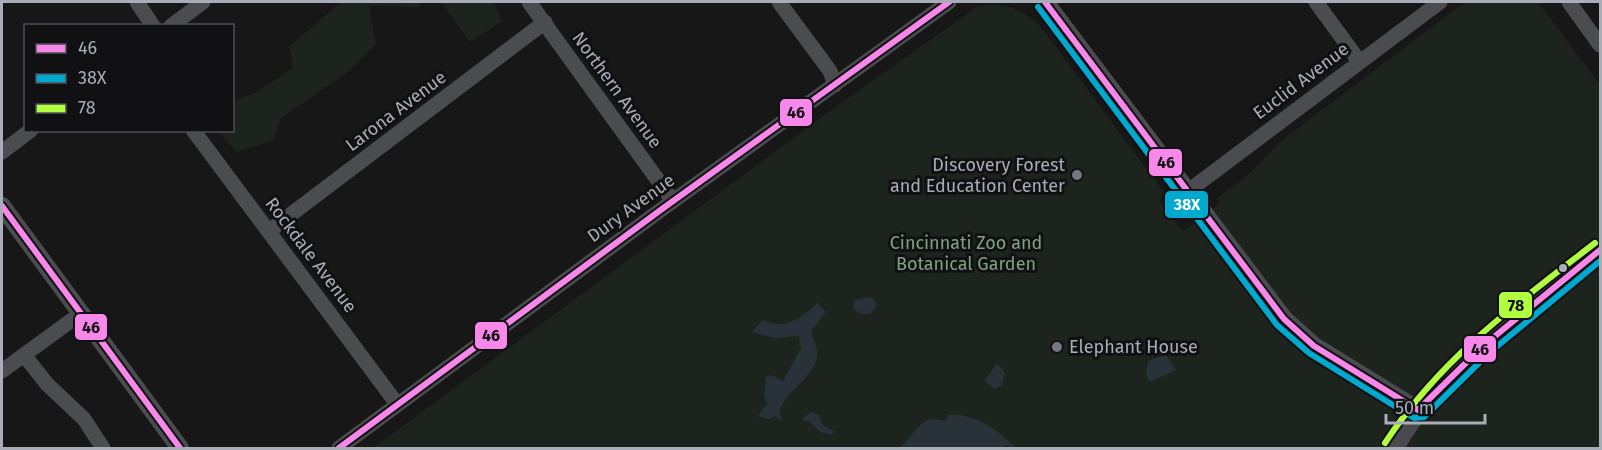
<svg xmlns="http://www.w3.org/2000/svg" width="1602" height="450" viewBox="0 0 1602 450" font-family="'Fira Sans',sans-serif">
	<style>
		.green { fill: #1d241e }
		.water { fill: #2a3239 }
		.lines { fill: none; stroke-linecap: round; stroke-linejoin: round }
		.minor { stroke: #4b4c50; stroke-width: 15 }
		.tertiary { stroke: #4b4c50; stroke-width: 18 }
		.secondary { stroke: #4a4a4e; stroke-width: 21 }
		.bus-1-casing { stroke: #111113; stroke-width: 10 }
		.bus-2-casing { stroke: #111113; stroke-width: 10 }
		.bus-3-casing { stroke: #111113; stroke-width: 10 }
		.bus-1 { stroke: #f787e9; stroke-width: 6 }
		.bus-2 { stroke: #00a9ce; stroke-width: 6 }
		.bus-3 { stroke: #b1fd40; stroke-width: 6 }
		.poi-dot { fill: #757880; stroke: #111113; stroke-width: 2 }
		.bus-dot { fill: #a8adb8; stroke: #111113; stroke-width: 2 }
		.labels { text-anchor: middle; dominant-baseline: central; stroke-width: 6; stroke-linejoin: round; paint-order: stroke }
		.street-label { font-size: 18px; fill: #a8adb8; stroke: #111113 }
		.poi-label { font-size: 18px; fill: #a8adb8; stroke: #111113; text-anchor: end }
		.park-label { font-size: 18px; fill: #7fa381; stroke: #111113 }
		.line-badge { stroke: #111113; stroke-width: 2 }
		.badge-label { font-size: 16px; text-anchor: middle; font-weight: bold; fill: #fff }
		.pale-badge-label { font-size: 16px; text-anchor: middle; font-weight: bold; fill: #111 }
	</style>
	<rect width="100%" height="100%" fill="#171717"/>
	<g class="green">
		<path d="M341,2H417L421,7L369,6L376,44L349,71L281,118L273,141L236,152L218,131L232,130L233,101L257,92L293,68L289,47Z"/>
		<path d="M441,2H494L502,21L470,42Z"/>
		<path d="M1465,2H1538L1600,85V448H373L841,103L977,7C1000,0 1018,9 1037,22L1163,191L1160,202L1183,231L1219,204L1217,198L1247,176L1281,141Z"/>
	</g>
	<g class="water">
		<path d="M869,297L874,299L877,304L871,314H861L853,308L855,300Z"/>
		<path d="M817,303L826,312L812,330C811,339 819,347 817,357C813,380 784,390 779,414L782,418L780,421L775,416L769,419L758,416L765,406L768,405L764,395L766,377L771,375L783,381L801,348L799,336L775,338L752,332L763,320C785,331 802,318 817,303Z"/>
		<path d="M1166,355L1176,370L1150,382L1146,375L1148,361Z"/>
		<path d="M997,363L1005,373L1002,385L995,389L985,381Z"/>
		<path d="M811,412L818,414L823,425L834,431L832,435L820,432L808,420L804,422L803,419Z"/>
		<path d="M949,415C975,413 999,431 1015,448L1006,445L1001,448H900L921,424L930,419L945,421Z"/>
	</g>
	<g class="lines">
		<g class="minor">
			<path d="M137,2L153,26"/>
			<path d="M529,2L673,201"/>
			<path d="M779,2L830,71L835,85"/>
			<path d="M1316,2L1359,61"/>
			<path d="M1569,2L1600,45"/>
			<path d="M171,26L203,2"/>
			<path d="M193,130L397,404"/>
			<path d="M2,152L31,130"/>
			<path d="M1187,192L1440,2"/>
			<path d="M269,231L545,22"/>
			<path d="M24,355L47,384L84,419L103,448"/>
			<path d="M2,371L80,314"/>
			<path d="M339,448L662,209L949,2"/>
		</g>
		<g class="tertiary">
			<path d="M1045,2L1284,319L1314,346L1418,410"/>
			<path d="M2,206L180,448"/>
		</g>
		<path class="secondary" d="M1393,448C1440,365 1526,308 1600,250"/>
		<defs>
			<g id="bus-1">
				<path d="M1045,2L1284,319L1314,346L1418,410L1483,346L1600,250"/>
				<path d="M2,206L180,448"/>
				<path d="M339,448L662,209L949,2"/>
			</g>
			<path id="bus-2" d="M1038,7L1277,325L1309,353L1414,418L1424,417L1489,353L1600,261"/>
			<path id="bus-3" d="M1385,443C1440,359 1517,303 1595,243"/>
		</defs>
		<use href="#bus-1" class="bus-1-casing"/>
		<use href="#bus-2" class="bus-2-casing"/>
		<use href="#bus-3" class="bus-3-casing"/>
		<use href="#bus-1" class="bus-1"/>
		<use href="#bus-2" class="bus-2"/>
		<use href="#bus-3" class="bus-3"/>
	</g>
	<g class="poi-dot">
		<circle cx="1077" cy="175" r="6"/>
		<circle cx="1057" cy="347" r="6"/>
	</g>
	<circle class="bus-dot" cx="1563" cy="268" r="5"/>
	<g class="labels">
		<g class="street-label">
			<text transform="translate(1301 81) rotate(-37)">Euclid Avenue</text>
			<text transform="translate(617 90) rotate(54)">Northern Avenue</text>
			<text transform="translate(396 111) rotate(-37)">Larona Avenue</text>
			<text transform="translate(631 208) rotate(-36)">Dury Avenue</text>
			<text transform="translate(311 255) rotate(53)">Rockdale Avenue</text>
		</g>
		<g class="poi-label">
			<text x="1065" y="165">Discovery Forest<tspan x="1065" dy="21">and Education Center</tspan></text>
			<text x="1069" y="347" text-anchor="start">Elephant House</text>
		</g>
		<g class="park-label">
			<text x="966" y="243">Cincinnati Zoo and<tspan x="966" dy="21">Botanical Garden</tspan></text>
		</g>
	</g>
	<g class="line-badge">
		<rect x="779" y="98" width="34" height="29" rx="6" fill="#f787e9"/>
		<rect x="1148" y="148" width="35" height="29" rx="6" fill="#f787e9"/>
		<rect x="1164" y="190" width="45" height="29" rx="6" fill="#00a9ce"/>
		<rect x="1498" y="291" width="35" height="28" rx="6" fill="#b1fd40"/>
		<rect x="74" y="313" width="34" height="28" rx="6" fill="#f787e9"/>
		<rect x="474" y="321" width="34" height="29" rx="6" fill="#f787e9"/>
		<rect x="1463" y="335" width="34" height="28" rx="6" fill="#f787e9"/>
	</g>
	<g class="badge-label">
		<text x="1187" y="210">38X</text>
	</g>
	<g class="pale-badge-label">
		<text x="796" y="118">46</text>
		<text x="1166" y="168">46</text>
		<text x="1516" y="311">78</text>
		<text x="91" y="333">46</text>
		<text x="491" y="341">46</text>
		<text x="1480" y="355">46</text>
	</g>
	<rect width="1602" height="450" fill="none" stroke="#a8adb8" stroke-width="6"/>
	<rect x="24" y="24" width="210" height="108" fill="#111113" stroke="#4d4f55" stroke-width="1.5"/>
	<rect x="36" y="44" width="30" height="9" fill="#f787e9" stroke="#4d4f55" stroke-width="1.5"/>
	<text x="78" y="54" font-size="18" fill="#a8adb8">46</text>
	<rect x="36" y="74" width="30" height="9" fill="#00a9ce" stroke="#4d4f55" stroke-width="1.5"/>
	<text x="78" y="84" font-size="18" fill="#a8adb8">38X</text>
	<rect x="36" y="104" width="30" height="9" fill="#b1fd40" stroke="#4d4f55" stroke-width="1.5"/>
	<text x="78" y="114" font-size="18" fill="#a8adb8">78</text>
	<path d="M1386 414v9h99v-9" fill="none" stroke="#a8adb8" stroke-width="3"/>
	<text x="1395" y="414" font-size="18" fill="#a8adb8" stroke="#111113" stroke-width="4.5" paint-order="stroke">50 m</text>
</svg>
